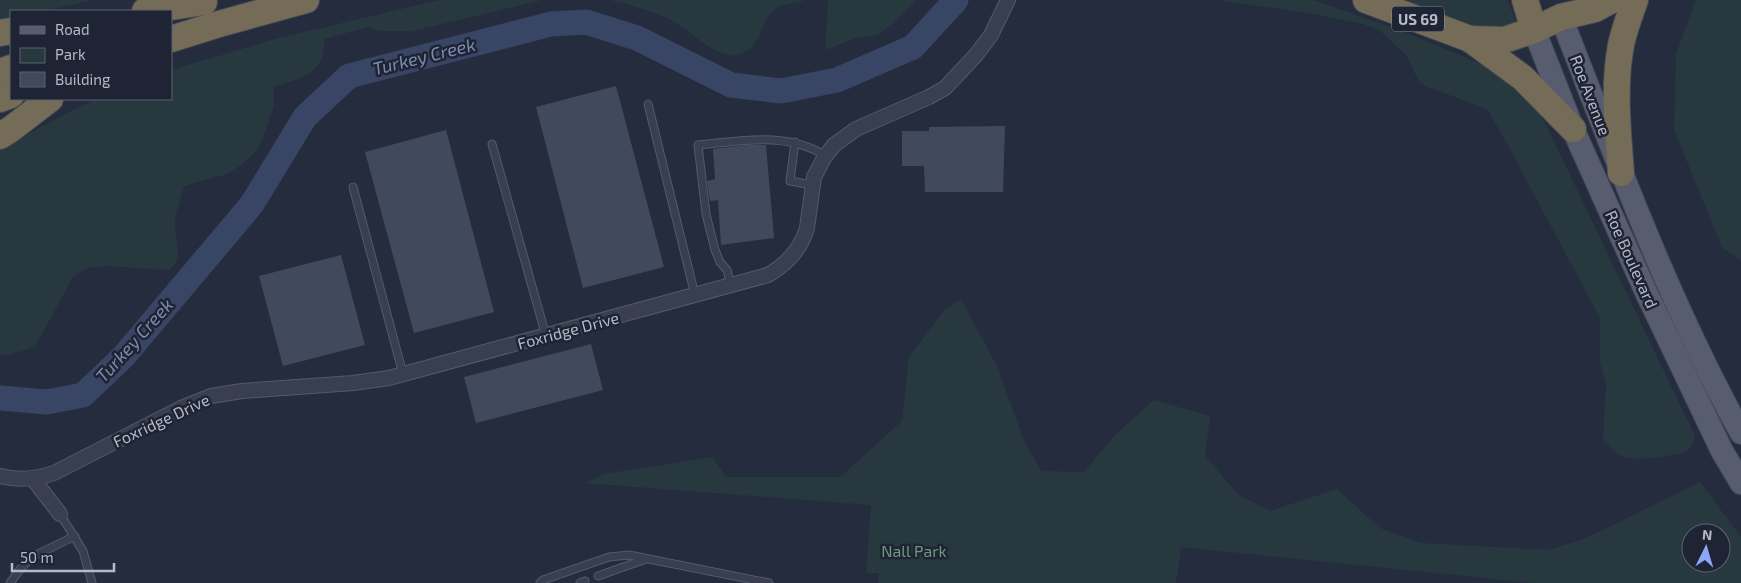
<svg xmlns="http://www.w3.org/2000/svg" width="1741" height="583" viewBox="0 0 1741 583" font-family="'Exo 2',sans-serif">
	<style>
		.green { fill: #27393f; fill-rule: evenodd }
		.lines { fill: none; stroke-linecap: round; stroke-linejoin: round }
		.river { stroke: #394565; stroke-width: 25 }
		.building { fill: #414a5d }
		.lane-casing { stroke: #545a69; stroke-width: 9 }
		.street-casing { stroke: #545a69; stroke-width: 16 }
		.primary-casing { stroke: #424857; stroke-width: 24 }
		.highway-casing { stroke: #414756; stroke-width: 28 }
		.lane { stroke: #393f4e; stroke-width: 7 }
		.street { stroke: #393f4e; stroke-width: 14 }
		.primary { stroke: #575d6e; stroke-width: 22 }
		.highway { stroke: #746c56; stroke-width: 26 }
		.labels { text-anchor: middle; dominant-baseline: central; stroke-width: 5; stroke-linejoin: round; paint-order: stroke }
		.shield { fill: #1e2433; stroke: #888d9c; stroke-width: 1 }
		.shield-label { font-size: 15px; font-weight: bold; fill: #b5bac9 }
		.street-label { font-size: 16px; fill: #b5bac9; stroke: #1e2433 }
		.park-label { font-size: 16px; fill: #6c9a7d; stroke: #1e2433 }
		.water-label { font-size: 18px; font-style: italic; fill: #7c8cb1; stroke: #1e2433 }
	</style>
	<rect width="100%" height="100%" fill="#252c3e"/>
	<g class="green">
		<path d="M0,0H93L44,11H11V19L0,21Z"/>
		<path d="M439,0H542L413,31H379L369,27L324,39C326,74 301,78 274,87V106L261,143L254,153L244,163L227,174L184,186C181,198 175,213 175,225C175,243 185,257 169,270L105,266L87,268L73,277L35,347L9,355L0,354V149L69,112L97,99H171V70L275,39Z"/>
		<path d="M610,0H807C799,2 789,3 781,6C761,14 763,45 743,53C717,64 688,26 665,17C648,10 628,4 610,0Z"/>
		<path d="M826,0H916L892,24L877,35L856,38L825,50L828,1Z"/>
		<path d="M1219,0H1313L1394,28L1491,68L1528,99L1541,116L1548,129L1695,436C1693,442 1692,447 1688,450C1679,456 1635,461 1624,457C1617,455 1609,445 1603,440L1606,384L1600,363V318L1505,140L1487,109L1425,86L1418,80L1407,56L1379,30L1363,24L1302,12Z"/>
		<path d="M1400,0H1508L1516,24L1496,29L1478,30Z"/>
		<path d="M1696,0H1741V261L1722,247L1674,130L1676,54Z"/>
		<path d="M961,299L997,366L1023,438L1041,471L1084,472L1116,434L1154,400L1210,416L1205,456L1238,494L1270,511L1337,489L1380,528L1420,543L1548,550L1584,539L1700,482L1741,537V583H1533L1181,547L1176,583H878L879,573H866L871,505L585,483L604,474L713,457L726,477H840L902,421L909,357L945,309ZM1691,533H1721V563H1691Z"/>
	</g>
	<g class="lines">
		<path class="river" d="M0,398L47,402L83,395L124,356L252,204L305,117L349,76L551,24L586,22L637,38L731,85L781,91L837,80L913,47L956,0"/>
	</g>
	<g class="building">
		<path d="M616,86L664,267L583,288L536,107Z"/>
		<path d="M1005,126L1003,192H925L924,166H902V131H929V127Z"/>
		<path d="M446,130L494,312L414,333L365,152Z"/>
		<path d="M747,145H766L774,238L721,245L718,200L710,201L707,181L715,179L713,149Z"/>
		<path d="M341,255L365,345L283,366L259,276Z"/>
		<path d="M591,344L603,390L476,423L464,377Z"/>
	</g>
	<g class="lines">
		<defs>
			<g id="lane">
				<path d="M648,104L695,295"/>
				<path d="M795,142L790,181L812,185"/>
				<path d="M492,144L546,336"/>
				<path d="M353,187L403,374"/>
				<path d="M731,286L727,270L720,262L715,250L706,214L698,145C741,141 787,131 826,156"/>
				<path d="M60,514L83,551L92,583"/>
				<path d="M598,576L646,559"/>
				<path d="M10,583L21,568L34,556L75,536"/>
				<path d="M540,583L543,580L609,557L629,555L769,583"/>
				<path d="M580,583L585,581"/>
			</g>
			<g id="street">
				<path d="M0,476C19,481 36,479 54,473L181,408L211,396L242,391L353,383L389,378L768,275C787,264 801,249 807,228L814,177L824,158L834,145L856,129L929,97L945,88L976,55L991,35L1008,0"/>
				<path d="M33,479L60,514"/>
			</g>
			<g id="primary">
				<path d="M1561,17C1616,158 1668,301 1741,433"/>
				<path d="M1534,30L1573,129L1646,292L1722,451L1741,483"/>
			</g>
			<g id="highway">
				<path d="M1366,0L1470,39L1523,78L1573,129"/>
				<path d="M1525,0L1534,30"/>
				<path d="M145,11L204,2"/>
				<path d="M0,33L11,31"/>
				<path d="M171,39L219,24L306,0"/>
				<path d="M1470,39L1504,40L1534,30L1561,17L1595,9L1612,0"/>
				<path d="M0,72L11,68"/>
				<path d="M0,99L11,95"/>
				<path d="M0,136L11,129L50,99"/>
				<path d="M1621,173C1618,131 1613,87 1621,45C1624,30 1630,15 1635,0"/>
			</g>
		</defs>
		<use href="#lane" class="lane-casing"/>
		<use href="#street" class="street-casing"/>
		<use href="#primary" class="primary-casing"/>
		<use href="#highway" class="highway-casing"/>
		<use href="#lane" class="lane"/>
		<use href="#street" class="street"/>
		<use href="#primary" class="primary"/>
		<use href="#highway" class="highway"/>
	</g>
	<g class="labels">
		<rect class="shield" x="1392" y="6.5" width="52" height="25" rx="4"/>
		<g class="shield-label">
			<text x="1418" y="19">US 69</text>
		</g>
		<g class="street-label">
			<text transform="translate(1591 95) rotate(69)">Roe Avenue</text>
			<text transform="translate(1632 259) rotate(66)">Roe Boulevard</text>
			<text transform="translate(568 330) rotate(-15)">Foxridge Drive</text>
			<text transform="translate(161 420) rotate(-25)">Foxridge Drive</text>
		</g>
		<g class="park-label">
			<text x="914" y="550">Nall Park</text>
		</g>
		<g class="water-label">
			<text transform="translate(424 56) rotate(-14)">Turkey Creek</text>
			<text transform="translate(134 340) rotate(-48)">Turkey Creek</text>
		</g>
	</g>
	<rect x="10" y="10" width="162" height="90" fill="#1e2433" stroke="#5a606f"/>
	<rect x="20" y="26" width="25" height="8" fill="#575d6e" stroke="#5a606f"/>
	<text x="55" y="35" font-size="15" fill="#b5bac9">Road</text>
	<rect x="20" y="48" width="25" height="15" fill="#27393f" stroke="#5a606f"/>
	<text x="55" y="60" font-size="15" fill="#b5bac9">Park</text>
	<rect x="20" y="72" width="25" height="15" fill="#414a5d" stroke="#5a606f"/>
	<text x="55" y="85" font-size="15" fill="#b5bac9">Building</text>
	<g transform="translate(1706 548) rotate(5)"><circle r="24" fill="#1e2433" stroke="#5a606f"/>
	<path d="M0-4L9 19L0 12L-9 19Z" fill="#8ca7f7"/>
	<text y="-8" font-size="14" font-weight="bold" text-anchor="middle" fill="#b5bac9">N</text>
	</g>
	<path d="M12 563v8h102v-8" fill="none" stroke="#b5bac9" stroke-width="2.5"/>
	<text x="20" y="563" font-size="15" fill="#b5bac9" stroke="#1e2433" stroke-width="4" paint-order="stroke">50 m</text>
</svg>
